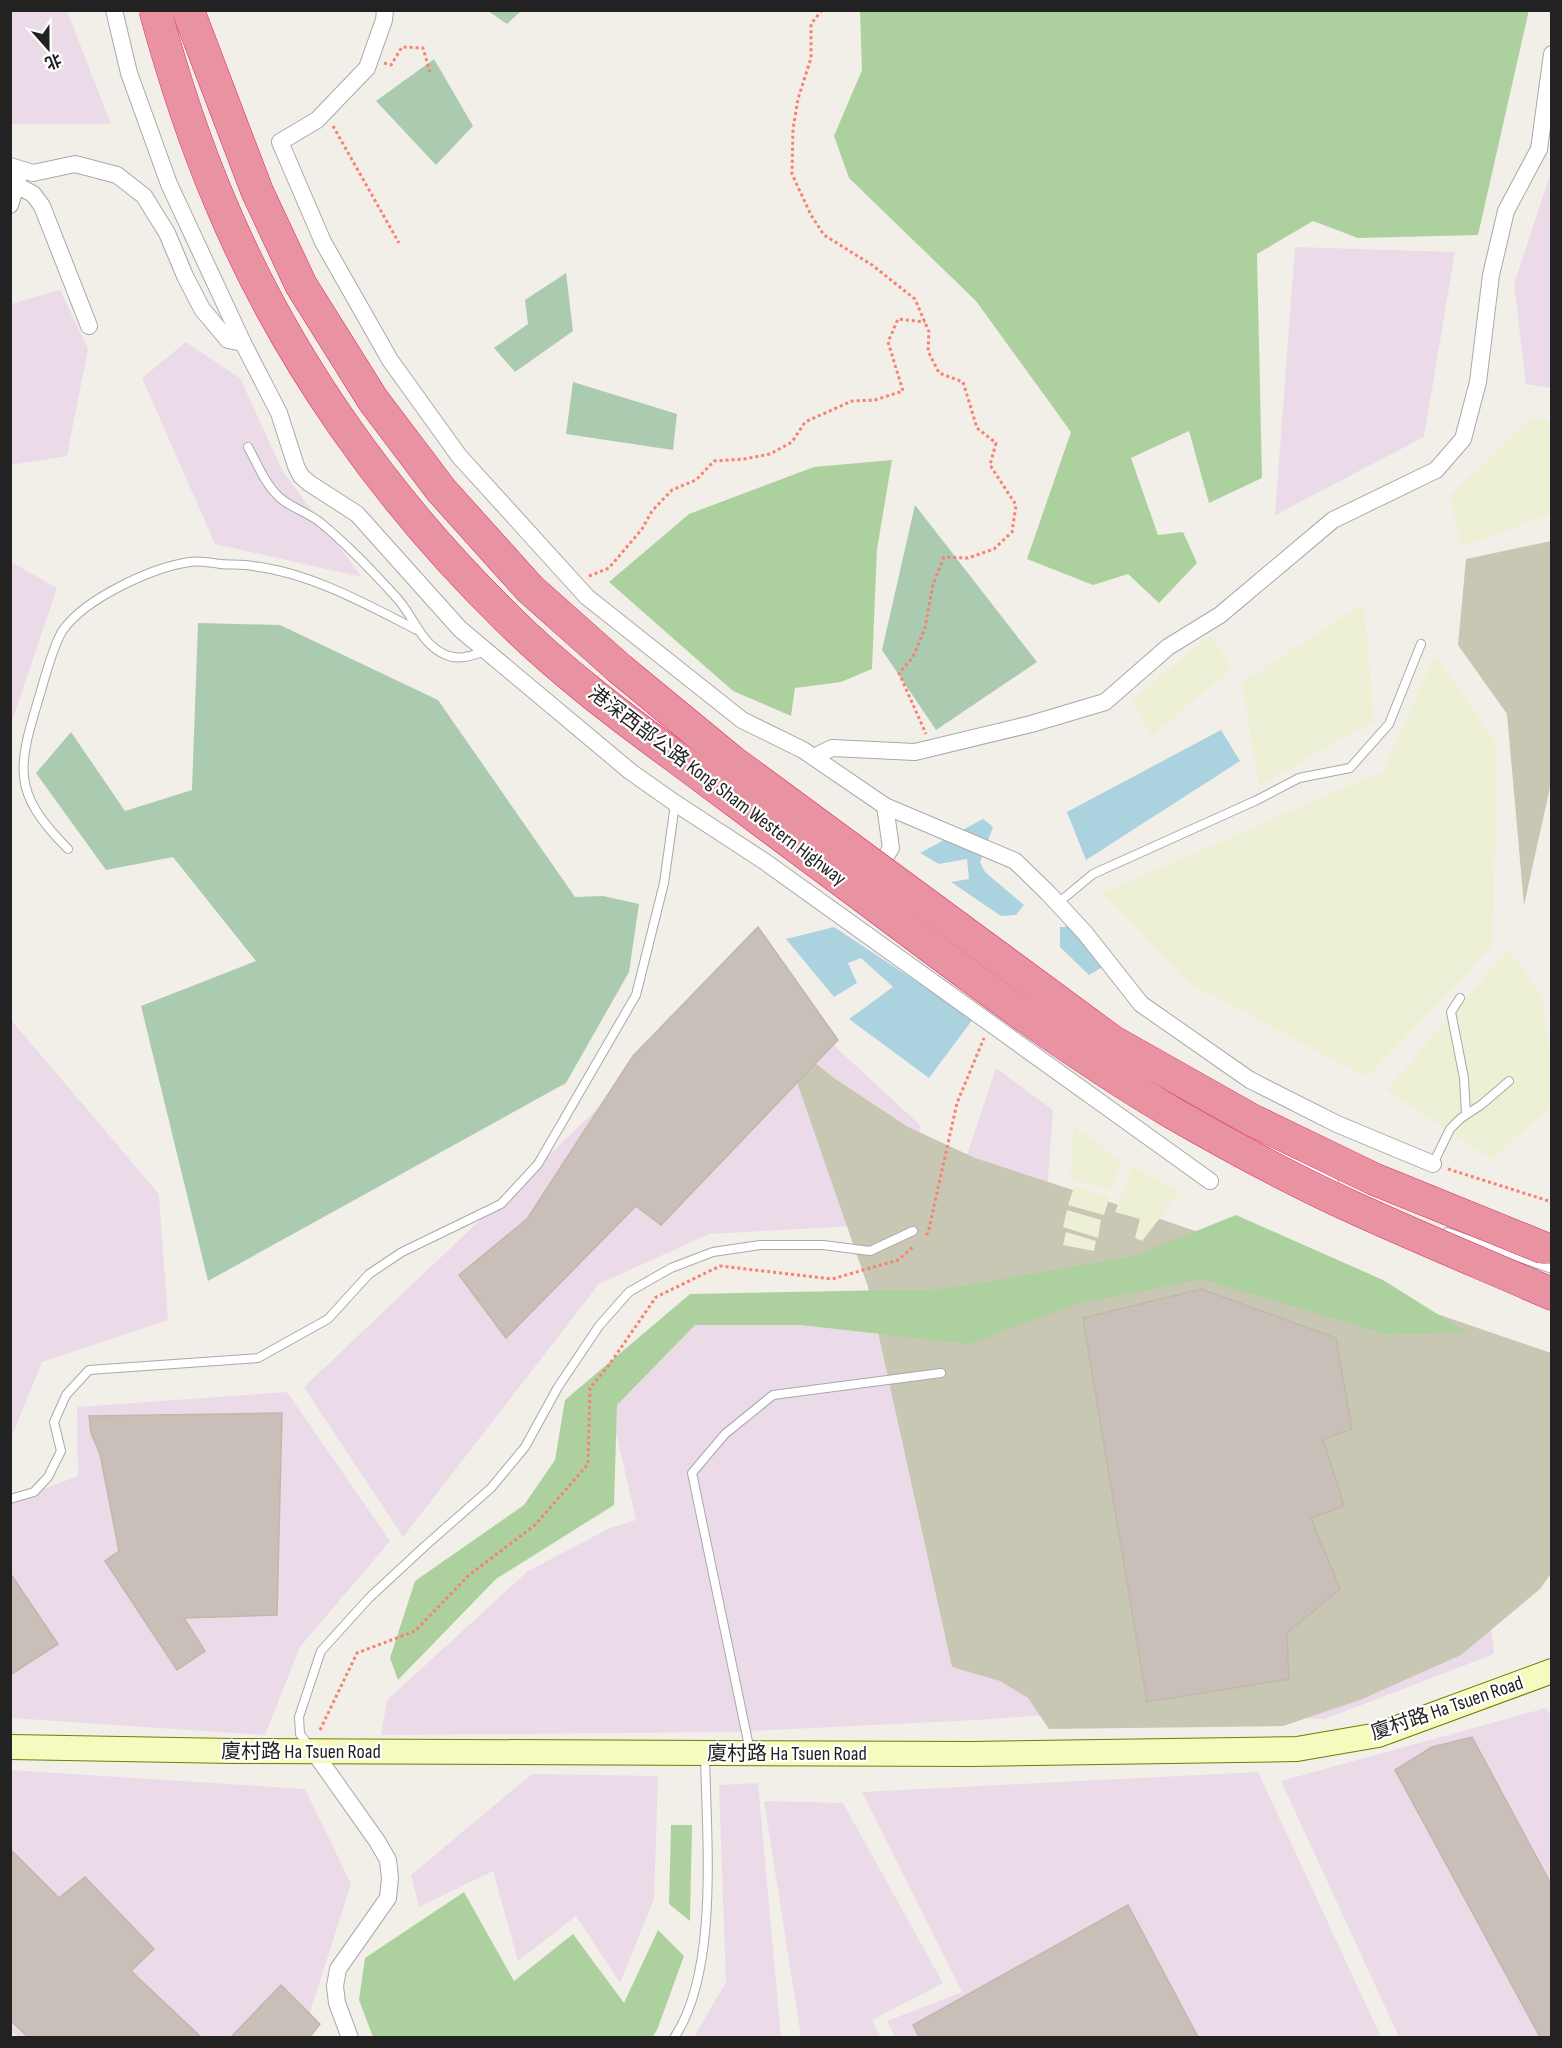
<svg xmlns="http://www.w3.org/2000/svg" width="1562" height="2048" viewBox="0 0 1562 2048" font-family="'Sofia Sans Condensed','Noto Sans SC',sans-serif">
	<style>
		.industrial { fill: #ebdbe8 }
		.construction { fill: #c7c7b4 }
		.farmland { fill: #eef0d5 }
		.forest { fill: #add19e }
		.cemetery { fill: #aacbaf }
		.water { fill: #aad3df }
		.building { fill: #c7bfb8; stroke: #c4b6ab; stroke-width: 1.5 }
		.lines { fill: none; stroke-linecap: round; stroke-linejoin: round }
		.lane-casing { stroke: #a9a9a9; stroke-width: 10 }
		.street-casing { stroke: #a9a9a9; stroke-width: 18 }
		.secondary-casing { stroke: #707d05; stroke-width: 26 }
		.highway-casing { stroke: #dc2a67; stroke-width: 33 }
		.path { stroke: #fa8072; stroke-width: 3; stroke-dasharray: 3 3; stroke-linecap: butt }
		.lane { stroke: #fff; stroke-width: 8 }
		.street { stroke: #fff; stroke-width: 16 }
		.secondary { stroke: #f7fabf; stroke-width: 24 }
		.highway { stroke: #e892a2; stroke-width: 32 }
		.highway-bridge-casing { stroke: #dc2a67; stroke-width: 33; stroke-linecap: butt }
		.highway-bridge { stroke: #e892a2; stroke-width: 32 }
		.labels { text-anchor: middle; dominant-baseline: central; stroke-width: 4.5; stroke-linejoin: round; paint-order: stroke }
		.street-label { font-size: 20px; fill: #222; stroke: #fff }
	</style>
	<rect width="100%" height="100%" fill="#f2efe9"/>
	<g class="industrial">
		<path d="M11,10L67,11L111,124H11Z"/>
		<path d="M1551,172V388L1526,384L1514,284Z"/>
		<path d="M1295,247L1455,252L1424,437L1275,515Z"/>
		<path d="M60,290L88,349L67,456L11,465V304Z"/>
		<path d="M186,342L240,378L283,472L362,577L215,544L142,378Z"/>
		<path d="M11,562L57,588L11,724Z"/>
		<path d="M748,966L921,1126L908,1201L856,1226L709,1234L599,1284L403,1537L304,1387Z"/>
		<path d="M11,1020L159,1194L168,1320L42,1362L11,1438Z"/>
		<path d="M996,1068L1053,1110L1043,1245L935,1250Z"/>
		<path d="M707,1307L1552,1440L1475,1472L1494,1654L1325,1719L1076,1713L976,1720L729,1732L381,1735L387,1700L528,1571L610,1528L636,1520L607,1392Z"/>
		<path d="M287,1392L390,1541L300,1647L265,1735L11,1718V1501L78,1476L77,1407Z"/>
		<path d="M1546,1708L1552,1718L1551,2037H1399L1281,1781Z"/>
		<path d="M10,1770L305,1789L351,1884L302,2037H19L10,2030Z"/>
		<path d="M1258,1772L1381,2037H895L887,2021L962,1992L862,1792Z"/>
		<path d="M532,1774L658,1776L654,1899L620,1983L576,1916L518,1961L493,1871L419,1907L411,1875Z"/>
		<path d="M758,1783L781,2037H694L726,1982L719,1785Z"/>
		<path d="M764,1801L843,1803L943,1983L872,2020L881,2037H801Z"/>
	</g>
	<g class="construction">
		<path d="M1551,541V783L1524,905L1507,714L1458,645L1466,559Z"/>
		<path d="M781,1036L834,1078L908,1127L975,1158L1131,1209L1551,1353L1552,1572L1540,1589L1461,1655L1360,1700L1283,1726L1049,1729L1028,1698L1000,1681L952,1667L868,1287Z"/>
	</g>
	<g class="farmland">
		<path d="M1531,418L1551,421V514L1461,547L1449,496Z"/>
		<path d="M1364,603L1374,721L1259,786L1242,682Z"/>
		<path d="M1210,635L1232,668L1152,736L1131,701Z"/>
		<path d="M1435,655L1497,744L1493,947L1366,1077L1189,983L1102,893L1383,771Z"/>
		<path d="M1508,950L1542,995L1551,1058V1107L1491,1159L1386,1090Z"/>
		<path d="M1074,1125L1122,1162L1110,1191L1070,1179Z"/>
		<path d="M1133,1166L1180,1192L1142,1241L1135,1238L1140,1219L1115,1212Z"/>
		<path d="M1074,1187L1110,1196L1104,1215L1068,1205Z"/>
		<path d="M1067,1210L1101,1220L1098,1238L1063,1227Z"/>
		<path d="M1066,1232L1096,1241L1094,1251L1063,1245Z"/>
	</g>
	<g class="forest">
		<path d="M1529,10L1478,235L1358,238L1313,221L1257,254L1262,478L1209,503L1189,431L1131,458L1158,535L1183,532L1197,563L1159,603L1128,574L1093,585L1027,559L1071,432L976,301L849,178L834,136L862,70L860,11Z"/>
		<path d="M892,460L877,549L872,669L841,682L795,688L791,716L733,691L609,582L689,514L814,467Z"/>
		<path d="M1236,1215L1383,1280L1466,1332L1389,1335L1202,1279L1077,1304L969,1344L801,1325H695L617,1405L614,1505L496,1579L398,1680L390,1658L415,1581L524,1505L555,1460L565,1400L690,1294L945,1289L1134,1256Z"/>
		<path d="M671,1825H692L690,1921L669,1904Z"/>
		<path d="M464,1892L514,1981L573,1934L624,2003L658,1930L684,1956L657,2030L652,2038L373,2037L359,2000L365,1958Z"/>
	</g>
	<g class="cemetery">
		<path d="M488,11H521L507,24Z"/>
		<path d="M434,59L473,126L436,165L376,101Z"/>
		<path d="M566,273L573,331L515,372L494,348L528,324L525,300Z"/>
		<path d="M573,382L677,414L673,450L566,434Z"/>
		<path d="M915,505L1037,662L936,730L882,650Z"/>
		<path d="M198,623L280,625L438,700L575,897L603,896L639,904L629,972L566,1083L208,1281L141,1006L256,961L173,857L106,870L36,773L71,732L125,811L192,790Z"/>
	</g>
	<g class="water">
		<path d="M1221,730L1240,761L1086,860L1067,812Z"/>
		<path d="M983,819L993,827L980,862L985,872L1024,905L1016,915L1001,916L951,882L969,879L967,859L939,864L920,853Z"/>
		<path d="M1086,926L1107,950L1101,968L1089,975L1060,947V927Z"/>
		<path d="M834,927L973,1019L929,1078L849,1019L893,987L861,958L848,963L857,983L834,997L786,939Z"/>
	</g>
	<g class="building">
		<path d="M758,927L838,1040L661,1225L636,1206L506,1338L459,1275L527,1219L633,1056Z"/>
		<path d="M1201,1289L1336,1338L1352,1429L1323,1439L1344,1506L1311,1518L1340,1589L1287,1633L1289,1679L1147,1702L1083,1318Z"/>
		<path d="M282,1413L277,1615L184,1618L205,1651L177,1670L105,1561L119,1551L100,1454L91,1433L89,1416Z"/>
		<path d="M10,1573L58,1644L10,1675Z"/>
		<path d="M1472,1737L1551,1884V2037H1540L1395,1770L1432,1747Z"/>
		<path d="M10,1849L59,1898L85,1877L154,1949L131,1971L201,2037H28L10,2020Z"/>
		<path d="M1128,1905L1198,2037H919L913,2025Z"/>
		<path d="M281,1985L320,2024L310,2037H231Z"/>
	</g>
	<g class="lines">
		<defs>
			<g id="lane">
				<path d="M248,447C257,463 265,484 279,497C291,508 309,513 321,523C348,545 373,572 396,597C414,616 420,644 446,655C459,661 473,655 486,651"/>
				<path d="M68,849C10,791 18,767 40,694C45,677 54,643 63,630C86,598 151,568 189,562C199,560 211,563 221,564C231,565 242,564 253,566C311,573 366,604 417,630"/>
				<path d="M1058,903L1093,874L1257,800L1299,778L1350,768L1389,724L1421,644"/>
				<path d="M1460,998L1451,1012L1464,1078L1466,1114"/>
				<path d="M1239,1132L1334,1182"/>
				<path d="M1433,1164L1450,1129L1461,1118L1481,1105L1509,1081"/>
				<path d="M1447,1232L1552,1269"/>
				<path d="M10,1499L34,1492L48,1477L61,1451L54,1422L66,1395L89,1370L258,1358L328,1319L369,1274L402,1252L501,1204L538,1164L636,995L664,883L675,804"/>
				<path d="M310,1747L300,1734L299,1717L321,1651L369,1598L425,1546L491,1488L525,1447L558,1387L599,1326L629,1292L671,1268L713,1252L760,1245H823L870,1251L913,1231"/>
				<path d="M750,1751L692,1473L725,1434L773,1395L941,1373"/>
				<path d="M674,2038C720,1970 706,1834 705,1754"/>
			</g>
			<g id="street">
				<path d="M114,10L129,73L169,184L243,343L279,413L296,466L301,476L309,483L357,514L460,629L631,772L675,803L764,861L1210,1181"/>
				<path d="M385,10L384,20L367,68L317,120L280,142L323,242L390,360L459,456L587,597L742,720L803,750L885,806L1015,861L1048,893L1085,933L1141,1004L1250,1080L1337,1124L1433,1164"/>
				<path d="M10,166L33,173L75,164L117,175L144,196L167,233L185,276L202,309L228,340L243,343"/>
				<path d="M16,185L33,194L42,206L89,326"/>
				<path d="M10,205L19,176"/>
				<path d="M814,757L832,748L915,752L1031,724L1105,702L1168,647L1220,615L1333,520L1436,470L1463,439L1478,382L1491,275L1506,211L1539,149L1552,54"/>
				<path d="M875,873L891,848L885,806"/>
				<path d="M314,1752L377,1841L388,1860L390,1878L388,1898L338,1969L335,1986L337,2003L350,2038"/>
			</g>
			<path id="secondary" d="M10,1747L233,1751L972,1754L1297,1749L1378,1735L1552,1671"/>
			<path id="highway" d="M1531,1285L1552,1294"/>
		</defs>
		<use href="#lane" class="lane-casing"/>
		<use href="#street" class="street-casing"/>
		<use href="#secondary" class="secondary-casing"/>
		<use href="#highway" class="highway-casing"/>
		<g class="path">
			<path d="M822,10L811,24V58L798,99L793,129L792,174L811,215L824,235L872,265L915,299L929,332L928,351L939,373L963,382L977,428L996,443L990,465L1016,505L1012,532L994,549L968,558L944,557L933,584L925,628L913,657L899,673L926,734"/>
			<path d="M384,63L391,65L402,47L423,48L430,72"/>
			<path d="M333,126L399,243"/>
			<path d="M589,576L609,568L642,529L652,511L672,490L696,480L714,461L744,459L770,454L792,442L805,422L852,401L875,400L903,391L888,342L898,319L925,322"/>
			<path d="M1448,1169L1552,1202"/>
			<path d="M926,1235L928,1233L957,1103L984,1038"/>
			<path d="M320,1730L357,1653L415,1631L469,1575L535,1525L588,1464L590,1388L609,1365L656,1297L720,1266L832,1279L898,1260L914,1246"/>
		</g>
		<use href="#lane" class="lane"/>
		<use href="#street" class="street"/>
		<use href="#secondary" class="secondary"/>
		<use href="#highway" class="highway"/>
		<defs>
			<g id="highway-bridge">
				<path d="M155,10C173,76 194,141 221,204C286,359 387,501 507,618C560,671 620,716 680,760C730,797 779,834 829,871C941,954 1051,1041 1171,1112C1230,1146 1290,1179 1352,1207C1411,1234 1471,1259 1531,1285"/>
				<path d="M188,10L257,191L301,285L373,400L441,490L530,589L620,669L733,762L1112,1041L1252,1120L1374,1179L1544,1248"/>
			</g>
		</defs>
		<use href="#highway-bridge" class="highway-bridge-casing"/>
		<use href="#highway-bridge" class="highway-bridge"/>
	</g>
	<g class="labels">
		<g class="street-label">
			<text transform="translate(717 786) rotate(37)">港深西部公路 Kong Sham Western Highway</text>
			<text transform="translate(1447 1708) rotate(-19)">廈村路 Ha Tsuen Road</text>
			<text x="301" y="1752">廈村路 Ha Tsuen Road</text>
			<text x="787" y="1754">廈村路 Ha Tsuen Road</text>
		</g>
	</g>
	<rect width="1562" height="2048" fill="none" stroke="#222222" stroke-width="24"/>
	<g transform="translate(48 48) rotate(159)" stroke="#ffffff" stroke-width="4.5" paint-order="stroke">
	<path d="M0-4.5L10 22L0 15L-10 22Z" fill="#222222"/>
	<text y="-9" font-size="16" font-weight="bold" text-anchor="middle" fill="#222222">北</text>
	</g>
</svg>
